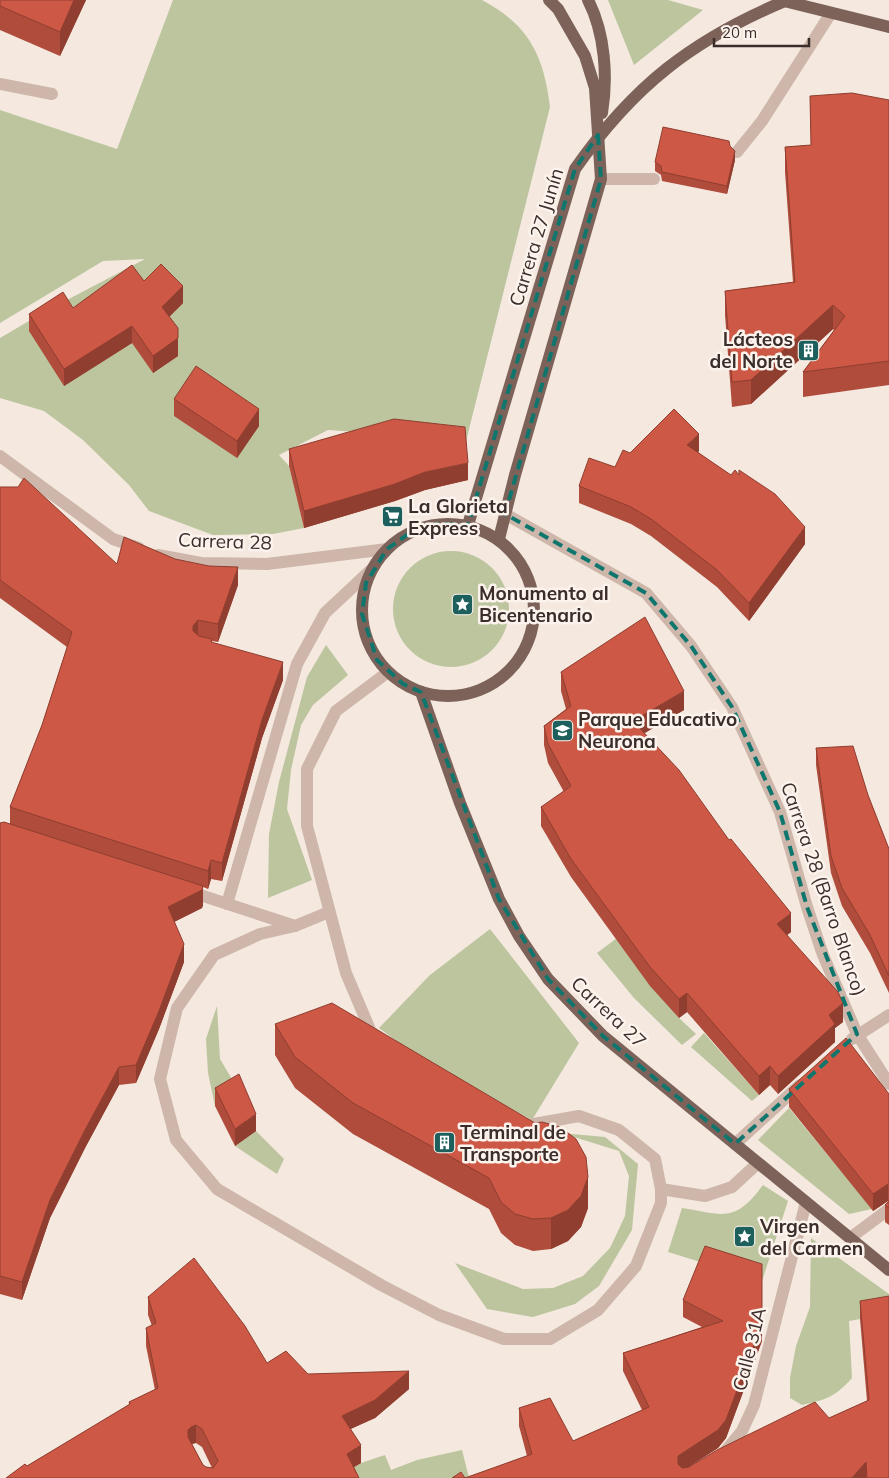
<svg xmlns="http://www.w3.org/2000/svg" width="889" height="1478" viewBox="0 0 889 1478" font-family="Mulish,sans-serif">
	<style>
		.green { fill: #bcc59e }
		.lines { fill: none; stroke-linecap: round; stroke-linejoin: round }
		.minor { stroke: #ceb6aa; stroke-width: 12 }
		.major { stroke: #7d625a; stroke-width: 12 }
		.wall { fill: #af4c3b; fill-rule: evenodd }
		.shaded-wall { fill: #8f3e30 }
		.building { fill: #cc5845; stroke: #8f3e30; fill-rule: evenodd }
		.marked { fill: none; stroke: #0f766e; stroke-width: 4; stroke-dasharray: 10 6; stroke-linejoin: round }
		.labels { text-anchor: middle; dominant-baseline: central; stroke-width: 5; stroke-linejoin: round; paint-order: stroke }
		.street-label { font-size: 19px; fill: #3b2d2a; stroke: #fbf3ec }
		.poi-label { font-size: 19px; font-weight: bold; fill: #3b2d2a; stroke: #fbf3ec; text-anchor: start }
	</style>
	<rect width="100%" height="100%" fill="#f4e8df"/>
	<g class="green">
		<path d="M173,0H482C529,25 544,56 550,107L465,445L402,435L328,430L279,455L289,466L304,528L273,534L213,535L149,511L129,485L83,440L44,411L0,398V338L46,311L145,259L103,261L0,323V110L117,149Z"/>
		<path d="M608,0H668L703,10L634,65Z"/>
		<circle cx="451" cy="609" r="58"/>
		<path d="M326,645L348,675L313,705L301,725L291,770L287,809L312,880L268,898L269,834L279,782L307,677Z"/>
		<path d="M490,929L579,1043L532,1120L425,1062L379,1028L430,975Z"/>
		<path d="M617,938L679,1018L696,1034L682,1045L634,998L597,953Z"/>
		<path d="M217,1006L220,1059L239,1091L215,1106L208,1073L206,1039Z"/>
		<path d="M704,1033L759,1095L752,1101L691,1047Z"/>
		<path d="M789,1108L872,1209L849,1214L758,1140Z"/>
		<path d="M256,1131L284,1159L277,1174L235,1146Z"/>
		<path d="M561,1133L605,1137L638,1164L632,1230L599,1286L575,1304L533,1317L487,1309L455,1263L523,1289L553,1288L583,1276L610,1248L625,1216L629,1176L619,1151Z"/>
		<path d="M763,1185L788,1201L762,1281L668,1252L682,1208C724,1215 735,1223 763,1185Z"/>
		<path d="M811,1238L889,1294V1314L849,1321L852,1378C835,1397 826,1400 802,1405L790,1398V1378L796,1346L810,1307Z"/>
		<path d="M462,1450L469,1478H350L347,1471L361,1463L385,1455L391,1470L417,1460Z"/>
	</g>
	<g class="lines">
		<g class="minor">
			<path d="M0,84L52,94"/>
			<path d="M737,152L762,121L831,13"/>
			<path d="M601,179H654"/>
			<path d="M0,456L113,539L139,548"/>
			<path d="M505,514L646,593L691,646L732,707L780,812L807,907L823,955L857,1034L889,1084"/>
			<path d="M158,555L201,563L267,564L387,549"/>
			<path d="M188,891L295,926"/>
			<path d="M227,904L297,664L325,613L373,568"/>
			<path d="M329,912L295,926L260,934L214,955L177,1008L160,1079L176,1140L217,1189L381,1285L439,1315L504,1339H550L598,1310L636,1266L661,1203V1189L655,1159L619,1130L579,1116L528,1125"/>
			<path d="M378,1037L371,1032L346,973L307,826V769L336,711L388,672"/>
			<path d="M852,1039L889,1015"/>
			<path d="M735,1144L800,1085"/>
			<path d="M661,1189L705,1196L732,1187L758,1163"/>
			<path d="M850,1238L889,1209"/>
			<path d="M723,1454L742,1431L754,1405L806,1202"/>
		</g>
		<g class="major">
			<path d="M588,0C605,33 608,77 602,113"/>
			<path d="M780,0L889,27"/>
			<circle cx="448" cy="610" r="86"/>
			<path d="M468,525L575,169C633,86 692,40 785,1"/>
			<path d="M499,539L515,475L601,179L595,88L585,56L558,9L549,0"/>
			<path d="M421,692L460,803L499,899L519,936L548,979L603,1036L889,1270"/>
		</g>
	</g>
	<g class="wall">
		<path d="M0,0H86L60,56L0,30Z"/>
		<path d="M810,96L889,100V385L803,397V372L834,330L833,329L751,404L732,407L725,315V291L793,282L785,172V147L811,145Z"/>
		<path d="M730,146L735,160L727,194L662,181L661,175L655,171V162Z"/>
		<path d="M144,281L183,303L169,317L178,356L153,373L132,343L64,386L29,331V314L73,308Z"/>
		<path d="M174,399L259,426L237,458L174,416Z"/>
		<path d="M289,449L468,480L425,490L395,501L304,528L289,466Z"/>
		<path d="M699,451L698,452L805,544L749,621L717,587L651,536L631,524L579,503V486L615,467L630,453Z"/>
		<path d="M0,487L117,564L175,559L238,585L218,642L212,641V643L283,680L262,738L222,881L211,879L208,889L203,887V905L202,908L174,922L184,962L159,1029L136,1083L119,1085L85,1148L50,1218L22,1300L0,1294V823L10,824V807L42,725L67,647L0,598Z"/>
		<path d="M561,672L684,710L644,733L791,932L787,935L843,1022L835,1028V1042L778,1094L770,1085L759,1095L687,1012L679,1018L650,986L571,877L541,826V807L564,792L548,763L544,745V726L566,709L561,691Z"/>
		<path d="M816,748L868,795L889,849V993L870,953L842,906L831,873L816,765Z"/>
		<path d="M275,1024L588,1208L581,1227L568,1241L551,1249L533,1251L515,1245L501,1233L489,1209L353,1134L295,1088L275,1055Z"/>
		<path d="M215,1088L256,1131L235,1146L215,1106Z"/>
		<path d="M789,1089L889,1094V1225L885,1222V1205L889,1202L888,1201L873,1211L789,1107Z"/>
		<path d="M148,1297L267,1363L308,1374L409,1389L375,1418L350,1429L361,1463L354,1467L359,1478L27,1466L129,1405V1402L155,1390L146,1346V1328L152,1326L148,1315ZM196,1443L202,1447L212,1468L206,1467L203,1465L192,1444Z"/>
		<path d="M683,1300L762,1341L726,1438L718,1448L688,1467L829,1418L867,1401L860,1319V1301L889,1478H452H465L527,1456L519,1426V1408L573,1441L642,1410L623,1371V1353L702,1327L683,1317Z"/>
	</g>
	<g class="shaded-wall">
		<path d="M74,0H86L60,56V32Z"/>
		<path d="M735,151V160L727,194V186Z"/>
		<path d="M183,286V303L162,324V307Z"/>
		<path d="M833,305V329L751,404V380Z"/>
		<path d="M132,326V343L64,386V369Z"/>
		<path d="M178,338V356L153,373V356Z"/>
		<path d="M259,409V426L237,458V441Z"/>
		<path d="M699,434V451L687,462V445Z"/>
		<path d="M468,463V480L425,490L395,501L304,528V511L425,472Z"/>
		<path d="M805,527V544L749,621V603Z"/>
		<path d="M238,567V585L218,642V624Z"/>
		<path d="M198,620V638L193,644V626Z"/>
		<path d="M283,662V680L262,738L222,881V863L262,720Z"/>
		<path d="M684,691V710L633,740V721Z"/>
		<path d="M211,860V879L208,889V871Z"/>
		<path d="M203,886V905L202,908L168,925V907Z"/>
		<path d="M791,913V932L777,943V924Z"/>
		<path d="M184,944V962L159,1029L136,1083V1065Z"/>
		<path d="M687,993V1012L679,1018V999Z"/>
		<path d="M843,1003V1022L835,1028V1042L778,1094V1076L829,1015Z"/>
		<path d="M770,1066V1085L759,1095V1076Z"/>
		<path d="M119,1067V1085L85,1148L50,1218L22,1300V1282L50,1200L85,1130Z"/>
		<path d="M256,1114V1131L235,1146V1129Z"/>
		<path d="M588,1177V1208L581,1227L568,1241L551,1249V1218Z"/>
		<path d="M888,1184V1201L873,1211V1194Z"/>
		<path d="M762,1264V1341L726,1438L718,1448L678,1474V1456Z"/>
		<path d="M409,1371V1389L375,1418L342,1433V1416Z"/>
		<path d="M196,1425V1443L191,1444L188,1447V1430L191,1427Z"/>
		<path d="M361,1445V1463L347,1471V1454Z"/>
		<path d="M866,1462V1478H852Z"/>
	</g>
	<g class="building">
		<path d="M0,0H74L60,32L0,6Z"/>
		<path d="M852,93L889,100V361L803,372L845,316L833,305L751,380L732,382L725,291L795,282L785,147L811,145L810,96Z"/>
		<path d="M663,127L729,141L730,146L735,151L727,186L662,172L661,166L655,162Z"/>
		<path d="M161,264L183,286L162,307L178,328V338L153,356L132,326L64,369L29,314L63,292L73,308L132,265L144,281Z"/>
		<path d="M196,366L259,409L237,441L174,399Z"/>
		<path d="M674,409L699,434L687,445L731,475L735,470L739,475V470L775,494L805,527L749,603L717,570L651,519L631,507L579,486L589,458L615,467L623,450L630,453Z"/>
		<path d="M394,419L465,427L468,463L425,472L395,484L304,511L289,449Z"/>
		<path d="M24,478L117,564L124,537L175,559L209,566L238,567L218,624L198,620L193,626V631L199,636L212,639L211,642L283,662L262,720L222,863L211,860L208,871L10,807L42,725L72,632L0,580V487H18Z"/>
		<path d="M645,617L684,691L633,721L679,770L729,840L731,839L791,913L777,924L838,992L843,1003L829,1015L835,1024L778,1076L770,1066L759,1076L687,993L679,999L650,967L571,859L541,807L571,786L548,744L544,726L571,706L561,672Z"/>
		<path d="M853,746L868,795L889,849V976L870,935L842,888L831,856L816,748Z"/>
		<path d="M4,822L203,886L202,890L168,907L184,944L159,1011L136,1065L119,1067L85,1130L50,1200L22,1282L0,1276V823Z"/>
		<path d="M332,1003L535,1123L542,1122L560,1127L576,1139L586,1157L588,1177L581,1196L568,1210L551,1218L533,1219L515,1214L501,1202L489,1178L353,1103L295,1057L275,1024Z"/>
		<path d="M846,1038L889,1094V1184H888L873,1194L789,1089Z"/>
		<path d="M239,1074L256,1114L235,1129L215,1088Z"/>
		<path d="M889,1201V1208L885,1205Z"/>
		<path d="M705,1246L762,1264V1323L726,1420L718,1430L678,1456V1464L682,1468L689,1467L717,1450L815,1402L829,1418L869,1400L860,1301L889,1296V1478H867L866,1462L852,1478H452L461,1472L465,1478L532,1454L519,1408L550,1398L573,1441L649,1407L623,1353L723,1321L683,1300Z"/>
		<path d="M194,1258L245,1326L267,1363L286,1351L308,1374L409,1371L375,1400L342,1416L361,1445L347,1454L359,1478H6L25,1464L27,1466L130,1404L129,1402L158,1388L146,1328L156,1323L148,1297ZM196,1425L202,1429L218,1461L213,1468L206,1467L203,1465L188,1437V1430L191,1427Z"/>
	</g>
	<path class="marked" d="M598,135L601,179L505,514L646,593L691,646L732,707L780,812L807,907L857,1034L735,1144L603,1036L548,979L499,899L421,692L403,684L377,660L362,614L366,583L387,549L411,532L438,524L468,525L575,169Z"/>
	<defs>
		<symbol id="building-square" viewBox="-11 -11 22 22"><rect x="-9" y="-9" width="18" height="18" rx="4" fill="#1c5f5d" stroke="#fbf3ec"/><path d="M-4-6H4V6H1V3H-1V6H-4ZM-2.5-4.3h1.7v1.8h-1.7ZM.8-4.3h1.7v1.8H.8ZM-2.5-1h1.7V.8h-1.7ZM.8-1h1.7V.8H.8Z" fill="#fff"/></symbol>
		<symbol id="supermarket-square" viewBox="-11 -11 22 22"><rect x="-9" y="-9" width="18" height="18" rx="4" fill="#1c5f5d" stroke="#fbf3ec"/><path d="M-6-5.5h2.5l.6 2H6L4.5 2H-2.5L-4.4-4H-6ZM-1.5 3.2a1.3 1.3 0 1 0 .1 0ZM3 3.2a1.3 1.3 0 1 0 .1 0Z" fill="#fff"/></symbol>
		<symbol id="sight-square" viewBox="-11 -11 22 22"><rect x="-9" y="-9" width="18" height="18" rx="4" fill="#1c5f5d" stroke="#fbf3ec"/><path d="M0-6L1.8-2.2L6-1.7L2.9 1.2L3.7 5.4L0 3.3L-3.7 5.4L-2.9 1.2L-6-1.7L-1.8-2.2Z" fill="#fff"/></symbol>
		<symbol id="school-square" viewBox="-11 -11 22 22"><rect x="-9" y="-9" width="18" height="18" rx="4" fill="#1c5f5d" stroke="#fbf3ec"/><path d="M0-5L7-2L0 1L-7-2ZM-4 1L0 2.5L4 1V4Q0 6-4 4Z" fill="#fff"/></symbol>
	</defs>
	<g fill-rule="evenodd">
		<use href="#building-square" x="796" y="338" width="25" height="25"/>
		<use href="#supermarket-square" x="380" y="504" width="25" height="25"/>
		<use href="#sight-square" x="450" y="592" width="25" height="25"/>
		<use href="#school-square" x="550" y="718" width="25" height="25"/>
		<use href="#building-square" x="432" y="1130" width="25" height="25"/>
		<use href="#sight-square" x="732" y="1224" width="25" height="25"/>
	</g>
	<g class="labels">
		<g class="street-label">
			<text transform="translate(536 237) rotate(-73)">Carrera 27 Junín</text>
			<text transform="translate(225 541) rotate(2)">Carrera 28</text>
			<text transform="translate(824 889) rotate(71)">Carrera 28 (Barro Blanco)</text>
			<text transform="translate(609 1012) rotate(43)">Carrera 27</text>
			<text transform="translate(749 1349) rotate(-76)">Calle 31A</text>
		</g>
		<g class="poi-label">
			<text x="793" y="339" text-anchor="end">Lácteos<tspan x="793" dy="22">del Norte</tspan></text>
			<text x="408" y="506">La Glorieta<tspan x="408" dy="22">Express</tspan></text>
			<text x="479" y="593">Monumento al<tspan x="479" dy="22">Bicentenario</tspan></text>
			<text x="578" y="719">Parque Educativo<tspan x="578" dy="22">Neurona</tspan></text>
			<text x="460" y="1132">Terminal de<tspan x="460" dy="22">Transporte</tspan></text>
			<text x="760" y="1226">Virgen<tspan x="760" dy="22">del Carmen</tspan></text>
		</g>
	</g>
	<path d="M714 38v8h95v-8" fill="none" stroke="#3b2d2a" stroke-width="2.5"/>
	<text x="722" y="38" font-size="15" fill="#3b2d2a" stroke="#fbf3ec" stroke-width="4" paint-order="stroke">20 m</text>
</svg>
